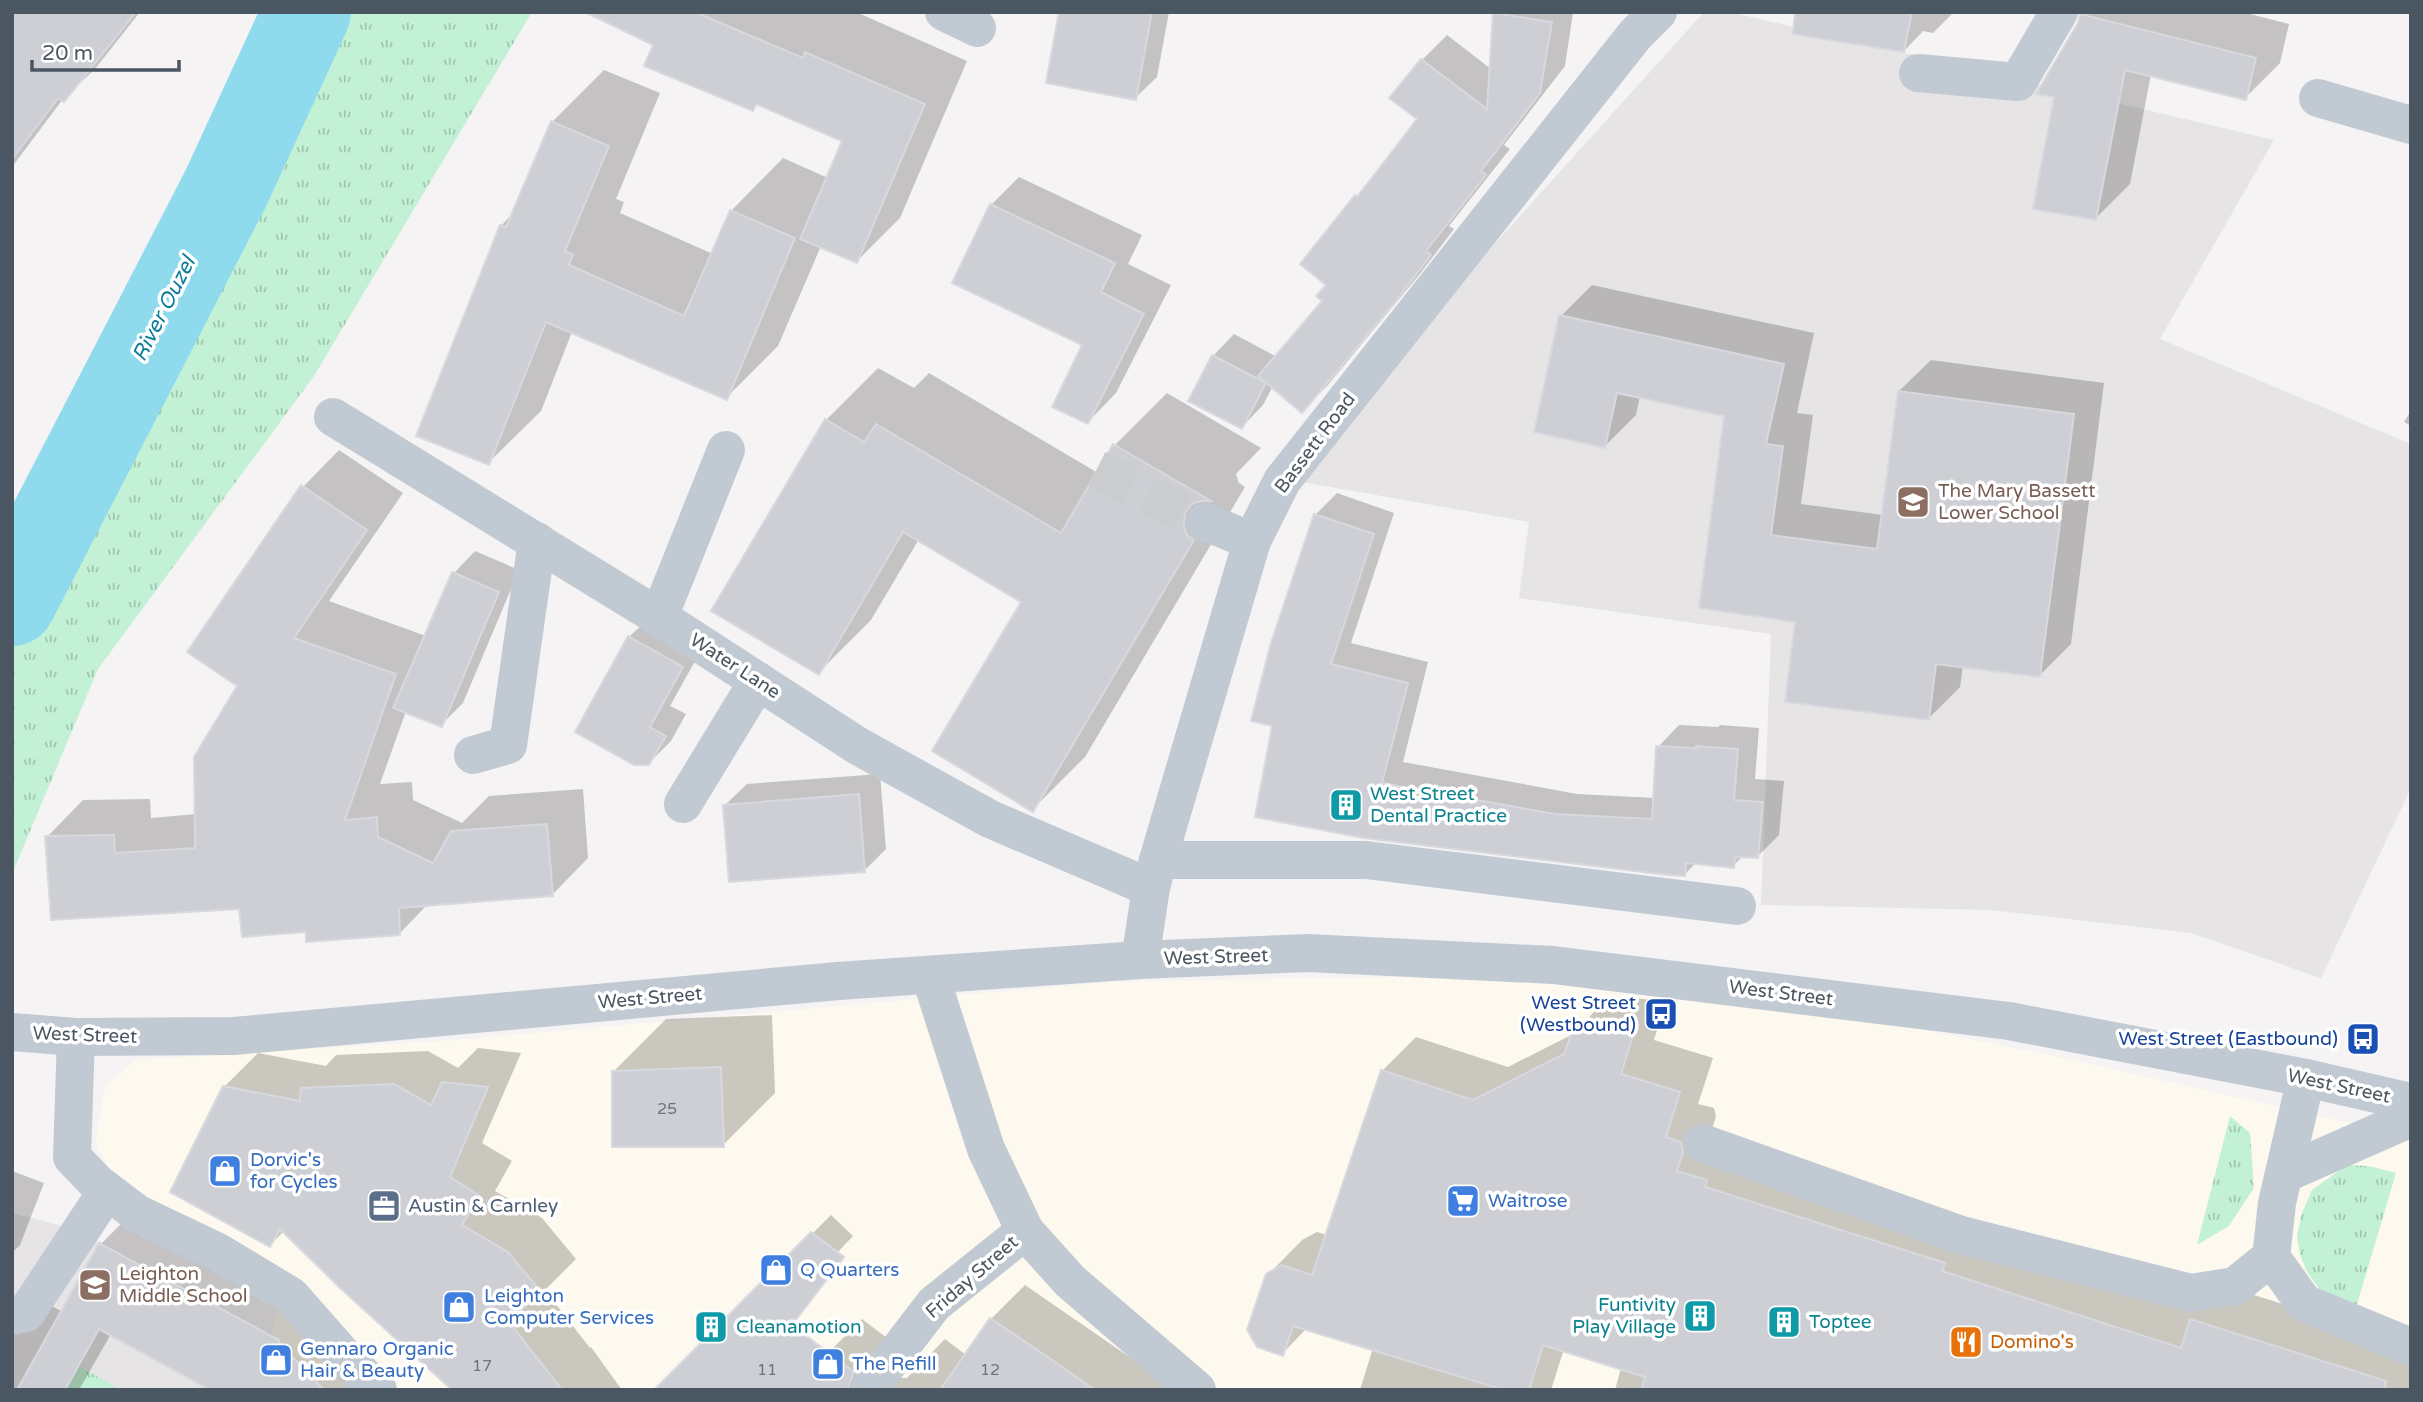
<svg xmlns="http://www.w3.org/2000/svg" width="2423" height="1402" viewBox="0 0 2423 1402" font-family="'Varela Round',sans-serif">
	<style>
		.commercial { fill: #fdf9ef }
		.education { fill: #e6e4e5 }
		.grass { fill: url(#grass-tufts) }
		.shadow { fill: #0003 }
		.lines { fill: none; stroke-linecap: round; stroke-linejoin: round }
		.river { stroke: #90daee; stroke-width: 88 }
		.building { fill: #cdcfd5; stroke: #d7d9de; stroke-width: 2 }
		.minor-tunnel { stroke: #caccce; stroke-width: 38; stroke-dasharray: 38 19; stroke-linecap: butt }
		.minor { stroke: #c1cad2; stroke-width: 38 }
		.labels { text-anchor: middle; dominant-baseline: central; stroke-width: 7; stroke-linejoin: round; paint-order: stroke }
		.number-label { font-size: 16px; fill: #6b747e }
		.street-label { font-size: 19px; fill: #4a5661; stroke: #fff }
		.education-label { font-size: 19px; fill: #785e54; stroke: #fff; text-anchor: start }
		.culture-label { font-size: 19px; fill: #0d838f; stroke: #fff; text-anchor: start }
		.transit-label { font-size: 19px; fill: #164399; stroke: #fff; text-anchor: end }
		.shop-label { font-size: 19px; fill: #366cbe; stroke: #fff; text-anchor: start }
		.service-label { font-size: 19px; fill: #4e5e75; stroke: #fff; text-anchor: start }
		.food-label { font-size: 19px; fill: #c56008; stroke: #fff; text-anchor: start }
		.water-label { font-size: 21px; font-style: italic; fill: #0c7c9b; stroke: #fff }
	</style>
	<defs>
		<pattern id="grass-tufts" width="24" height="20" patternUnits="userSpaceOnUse" patternTransform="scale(1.75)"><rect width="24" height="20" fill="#c3f1d5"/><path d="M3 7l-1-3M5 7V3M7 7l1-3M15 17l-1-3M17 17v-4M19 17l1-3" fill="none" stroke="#a0c6b0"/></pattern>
	</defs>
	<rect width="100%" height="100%" fill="#f5f3f3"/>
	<path class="commercial" d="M1551,974L1787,1002L2059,1057L2411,1137V1390H237L271,1336L286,1280L112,1178L96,1142L105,1087L135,1060L453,1040L1110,982Z"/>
	<g class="education">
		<path d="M1704,12H1730L2274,140L2160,339L2411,444V788L2321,978L2191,933L1991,910L1761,905L1771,634L1519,598L1529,522L1302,482L1445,299Z"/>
		<path d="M14,1214L41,1220L84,1233L271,1336L237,1390H12Z"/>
	</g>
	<g class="grass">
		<path d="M315,12H532L314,376L98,669L12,874V616L233,192Z"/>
		<path d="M2230,1116L2250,1133L2254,1188L2229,1226L2197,1245Z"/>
		<path d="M2347,1165L2369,1166L2396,1173L2355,1311L2323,1295L2307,1272L2300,1255L2297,1235L2302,1213L2312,1190Z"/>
		<path d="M79,1366L121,1390H65Z"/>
	</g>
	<g class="shadow">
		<path d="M12,12H140L95,69L63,99L12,167Z"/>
		<path d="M604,12H841L846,14L856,12L967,61L900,218L857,261L821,246L778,346L726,398L572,332L541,411L488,463L501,226L514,212L552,122L604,70L660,93L616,199L624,202L620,213L713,254L731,211L783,158L828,178L844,140L758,104L752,109Z"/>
		<path d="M1061,12H1169L1157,77L1135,98Z"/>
		<path d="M1497,12H1573L1565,66L1504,145L1510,149L1449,226L1454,229L1419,275L1327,386L1302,410L1273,386L1263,405L1242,427L1213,356L1234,334L1277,357L1325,301L1356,196L1369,184L1420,119L1422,60L1447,35L1491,69Z"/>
		<path d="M1840,12H1954L1933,33L1923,31L1904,51Z"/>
		<path d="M2085,12H2242L2289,24L2280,63L2245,98L2151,74L2130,184L2095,219L2080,24Z"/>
		<path d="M1019,177L1142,235L1128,264L1171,285L1116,393L1088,422L1084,345L991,205Z"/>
		<path d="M1592,285L1814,333L1797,413L1813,415L1801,504L1883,515L1899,391L1931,360L2104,383L2071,644L2039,676L1963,666L1960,687L1929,718L1797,620L1726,415L1640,396L1636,415L1605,446L1561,316Z"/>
		<path d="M878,368L914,388L929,373L1098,473L1115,445L1167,393L1261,448L1236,474L1239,483L1245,487L1085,757L1033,809L1023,601L919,539L871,620L818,673L826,420Z"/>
		<path d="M2411,411V426L2404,422Z"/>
		<path d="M339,450L403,493L329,601L426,636L454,573L475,551L519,570L463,703L441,725L406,711L380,784L412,782L413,800L462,823L489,796L583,789L588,858L552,895L428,904L400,933L307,931L47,837L83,800L150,799L151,818L197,814L303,487Z"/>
		<path d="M1337,493L1394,513L1351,643L1428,662L1403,762L1577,794L1655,798L1658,747L1679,725L1718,727L1720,725L1759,728L1755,779L1784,781L1779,835L1758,856L1744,855L1733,866L1697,862L1685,874L1257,816L1315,515Z"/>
		<path d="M651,616L704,645L670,706L686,714L671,741L649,763L629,637Z"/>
		<path d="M880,774L886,849L864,871L725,805L747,784Z"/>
		<path d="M1609,996L1666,1001L1654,1040L1713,1058L1698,1104L1714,1108L1716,1117L1709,1137L1977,1229L2226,1286L2411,1345V1390H1615L1621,1368L1564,1349L1551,1390H1360L1373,1348L1307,1328L1282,1354L1268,1275L1302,1240L1317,1232L1327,1235L1382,1071L1416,1037L1508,1067L1573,1034Z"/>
		<path d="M772,1015L775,1093L723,1145L613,1072L666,1019Z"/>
		<path d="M478,1048L521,1053L482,1143L512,1161L495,1191L542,1218L576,1259L545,1290L590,1348L591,1347L622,1390H454L284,1231L270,1245L224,1087L258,1053L326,1066L336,1055L428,1051L458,1068Z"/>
		<path d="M12,1171L44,1183L20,1245L12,1253Z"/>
		<path d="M137,1208L391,1390H214L111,1334L79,1390H12V1334L44,1302L63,1312L101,1244Z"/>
		<path d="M831,1215L853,1236L708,1390H656Z"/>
		<path d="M1025,1285L1157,1376L1194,1390H798L828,1353L862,1319L887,1338L899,1378H907L945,1339L966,1355L991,1319Z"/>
	</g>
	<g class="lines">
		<path class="river" d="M12,602L226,188L307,12"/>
	</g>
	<g class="building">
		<path d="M12,12H136L64,102L58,98L12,159Z"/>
		<path d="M585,12H695L803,58L805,52L925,104L857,263L800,239L842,141L756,104L753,111L644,66L653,45Z"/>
		<path d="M1059,12H1152L1136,100L1046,83Z"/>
		<path d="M1795,12H1912L1904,52L1793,34Z"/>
		<path d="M1493,13L1552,22L1540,93L1481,171L1486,175L1426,251L1431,255L1395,302L1302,413L1258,376L1322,301L1316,296L1326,285L1300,264L1355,195L1357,197L1417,119L1389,98L1421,59L1487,109Z"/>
		<path d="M2080,14L2256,58L2246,100L2125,70L2096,220L2033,209L2054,97L2036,94L2078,23Z"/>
		<path d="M551,121L609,146L565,251L573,254L569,265L684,316L730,210L795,238L727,400L546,322L489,465L416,436L500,225L506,227Z"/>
		<path d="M990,204L1115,263L1101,292L1144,314L1088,424L1052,407L1082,345L952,283Z"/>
		<path d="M1559,315L1784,364L1766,444L1783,446L1771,535L1877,549L1898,391L2074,414L2040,677L1936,664L1929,720L1785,702L1795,622L1699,608L1724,416L1617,393L1605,448L1534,432Z"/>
		<path d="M1212,355L1266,383L1242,429L1188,401Z"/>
		<path d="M825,419L864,442L876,424L1061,533L1113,444L1211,501H1201L1192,504L1185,513L1184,526L1187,535L1194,540L1033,812L932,751L1021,602L903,532L819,675L711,611Z"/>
		<path d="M301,485L367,530L294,638L396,674L345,820L377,817L378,837L433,863L451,831L547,824L553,896L399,908L400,935L306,942V932L242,937L239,909L51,920L45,836L114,835L115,853L195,848L194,757L237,686L187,652Z"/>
		<path d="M1314,514L1374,534L1331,664L1408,683L1382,783L1555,814L1652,819L1656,746L1696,748V746L1738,749L1734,800L1763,802L1758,858L1735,857L1734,868L1686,863L1685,876L1668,875L1364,838L1255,817L1272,726L1251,721L1270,646Z"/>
		<path d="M452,572L499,592L442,727L393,708Z"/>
		<path d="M628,636L683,667L650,727L666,736L649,765H634L575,732Z"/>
		<path d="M859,794L865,872L729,882L723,805Z"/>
		<path d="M1573,1029L1633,1035L1621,1074L1680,1092L1666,1137L1681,1142L1683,1152L1677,1171L1707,1180L1705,1187L1945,1263L1942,1271L2181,1348L2190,1319L2386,1381L2385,1390H1641L1645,1377L1543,1345L1529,1390H1504L1293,1326L1283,1356L1257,1347L1247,1330L1266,1274L1282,1265L1312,1275L1381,1070L1473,1100L1564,1054Z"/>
		<path d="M721,1067L724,1147H612V1071Z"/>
		<path d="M442,1082L488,1087L450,1177L480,1196L462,1225L508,1252L543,1294L507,1319L562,1390H452L339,1287L280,1229L270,1247L170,1192L223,1086L300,1101L301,1088L394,1084L431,1105Z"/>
		<path d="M811,1232L844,1257L792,1325L854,1372L847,1390H654Z"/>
		<path d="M99,1243L279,1340V1343L324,1390H210L99,1329L65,1390H17Z"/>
		<path d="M990,1318L1039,1351L1095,1390H940Z"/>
	</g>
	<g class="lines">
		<path class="minor-tunnel" d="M1097,469L1205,522"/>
		<g class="minor">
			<path d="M944,12L977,28"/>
			<path d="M1918,73L2018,82L2059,12"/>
			<path d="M2318,98L2411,125"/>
			<path d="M333,417L659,617L858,746L990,819L1151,888"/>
			<path d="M1205,522L1252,541"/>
			<path d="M659,617L726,450"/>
			<path d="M473,755L508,745L537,541"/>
			<path d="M683,804L758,681"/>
			<path d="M1158,860H1366L1737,906"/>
			<path d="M1140,960L1151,888L1158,860L1252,541L1282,481L1635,35L1658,12"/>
			<path d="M930,975L986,1149L1025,1231L1070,1281L1197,1390"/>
			<path d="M12,1032L76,1037L234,1036L838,981L1140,960L1308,953L1553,965L2009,1021L2306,1078L2411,1102"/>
			<path d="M76,1037L72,1157L96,1182L138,1214L218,1252L291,1296L343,1355L378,1390"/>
			<path d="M2306,1078L2277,1203L2271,1257L2304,1303L2411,1347"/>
			<path d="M1702,1143L1961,1235L2191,1293L2235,1286L2271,1257"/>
			<path d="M2284,1174L2411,1118"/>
			<path d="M12,1316L26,1313L107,1191"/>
			<path d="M868,1390L934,1304L1025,1231"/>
		</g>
	</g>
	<defs>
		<symbol id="school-square" viewBox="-11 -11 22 22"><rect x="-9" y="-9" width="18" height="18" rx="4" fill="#8d6e63" stroke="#fff"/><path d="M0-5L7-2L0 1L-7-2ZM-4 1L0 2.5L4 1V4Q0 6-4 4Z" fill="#fff"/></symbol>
		<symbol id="building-square" viewBox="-11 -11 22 22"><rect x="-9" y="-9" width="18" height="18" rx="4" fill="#0f9aa8" stroke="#fff"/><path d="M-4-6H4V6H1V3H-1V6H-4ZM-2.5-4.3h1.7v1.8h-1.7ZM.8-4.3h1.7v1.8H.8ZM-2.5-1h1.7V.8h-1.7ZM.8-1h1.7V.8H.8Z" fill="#fff"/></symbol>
		<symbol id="bus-square" viewBox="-11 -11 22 22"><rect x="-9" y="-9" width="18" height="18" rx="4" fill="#1a4fb4" stroke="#fff"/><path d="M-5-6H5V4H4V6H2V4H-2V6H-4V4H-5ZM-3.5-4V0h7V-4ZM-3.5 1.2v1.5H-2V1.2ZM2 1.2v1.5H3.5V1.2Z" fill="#fff"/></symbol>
		<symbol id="shop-square" viewBox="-11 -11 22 22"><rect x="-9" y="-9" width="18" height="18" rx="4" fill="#3f7fe0" stroke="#fff"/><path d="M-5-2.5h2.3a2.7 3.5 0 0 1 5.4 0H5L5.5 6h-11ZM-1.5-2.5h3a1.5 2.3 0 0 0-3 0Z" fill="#fff"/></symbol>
		<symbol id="supermarket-square" viewBox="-11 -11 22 22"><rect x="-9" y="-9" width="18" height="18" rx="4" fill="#3f7fe0" stroke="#fff"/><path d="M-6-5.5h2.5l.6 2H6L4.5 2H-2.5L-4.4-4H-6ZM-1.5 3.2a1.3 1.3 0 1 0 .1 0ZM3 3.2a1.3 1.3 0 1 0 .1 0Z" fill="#fff"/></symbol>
		<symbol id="office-square" viewBox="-11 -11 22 22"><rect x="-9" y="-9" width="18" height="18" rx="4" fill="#5c6f8a" stroke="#fff"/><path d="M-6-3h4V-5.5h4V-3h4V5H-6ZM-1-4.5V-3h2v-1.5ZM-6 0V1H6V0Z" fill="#fff"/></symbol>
		<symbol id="restaurant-square" viewBox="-11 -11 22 22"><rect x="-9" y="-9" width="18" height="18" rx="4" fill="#e8710a" stroke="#fff"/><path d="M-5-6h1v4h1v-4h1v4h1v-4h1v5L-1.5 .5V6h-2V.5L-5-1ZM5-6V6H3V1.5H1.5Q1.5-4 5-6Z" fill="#fff"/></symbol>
	</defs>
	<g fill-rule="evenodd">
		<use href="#school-square" x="1894" y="483" width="38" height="38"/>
		<use href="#building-square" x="1327" y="786" width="38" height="38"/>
		<use href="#bus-square" x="1642" y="995" width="38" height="38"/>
		<use href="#bus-square" x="2344" y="1020" width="38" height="38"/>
		<use href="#shop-square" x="206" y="1152" width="38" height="38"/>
		<use href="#supermarket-square" x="1444" y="1182" width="38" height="38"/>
		<use href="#office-square" x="365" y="1187" width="38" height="38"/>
		<use href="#shop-square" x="757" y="1251" width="38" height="38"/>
		<use href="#school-square" x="76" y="1266" width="38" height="38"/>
		<use href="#shop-square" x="440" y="1288" width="38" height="38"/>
		<use href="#building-square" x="1681" y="1297" width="38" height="38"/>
		<use href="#building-square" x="1765" y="1303" width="38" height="38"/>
		<use href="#building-square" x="692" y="1308" width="38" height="38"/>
		<use href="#restaurant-square" x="1947" y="1323" width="38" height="38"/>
		<use href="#shop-square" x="257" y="1341" width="38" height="38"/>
		<use href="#shop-square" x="809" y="1345" width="38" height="38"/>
	</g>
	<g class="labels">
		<g class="number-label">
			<text x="667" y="1109">25</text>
			<text x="482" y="1366">17</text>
			<text x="767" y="1370">11</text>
			<text x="990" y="1370">12</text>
		</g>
		<g class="street-label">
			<text transform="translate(1315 443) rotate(-53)">Bassett Road</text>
			<text transform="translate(735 666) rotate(33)">Water Lane</text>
			<text transform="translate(1216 957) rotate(-2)">West Street</text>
			<text transform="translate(1781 993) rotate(7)">West Street</text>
			<text transform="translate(650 998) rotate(-5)">West Street</text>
			<text transform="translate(85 1035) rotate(2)">West Street</text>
			<text transform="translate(2339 1086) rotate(12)">West Street</text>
			<text transform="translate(972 1277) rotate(-41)">Friday Street</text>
		</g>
		<g class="education-label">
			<text x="1938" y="491">The Mary Bassett<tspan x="1938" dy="22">Lower School</tspan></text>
			<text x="119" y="1274">Leighton<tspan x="119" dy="22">Middle School</tspan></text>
		</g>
		<g class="culture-label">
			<text x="1370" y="794">West Street<tspan x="1370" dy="22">Dental Practice</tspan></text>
			<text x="1676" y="1305" text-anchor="end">Funtivity<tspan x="1676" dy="22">Play Village</tspan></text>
			<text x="1809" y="1322">Toptee</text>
			<text x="736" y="1327">Cleanamotion</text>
		</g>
		<g class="transit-label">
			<text x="1636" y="1003">West Street<tspan x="1636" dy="22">(Westbound)</tspan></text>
			<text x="2338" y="1039">West Street (Eastbound)</text>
		</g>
		<g class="shop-label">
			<text x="250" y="1160">Dorvic's<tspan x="250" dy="22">for Cycles</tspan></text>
			<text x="1488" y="1201">Waitrose</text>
			<text x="800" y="1270">Q Quarters</text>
			<text x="484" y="1296">Leighton<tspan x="484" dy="22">Computer Services</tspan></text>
			<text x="300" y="1349">Gennaro Organic<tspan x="300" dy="22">Hair &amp; Beauty</tspan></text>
			<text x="852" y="1364">The Refill</text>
		</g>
		<g class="service-label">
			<text x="408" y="1206">Austin &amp; Carnley</text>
		</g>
		<g class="food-label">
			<text x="1990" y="1342">Domino's</text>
		</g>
		<g class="water-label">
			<text transform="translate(164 309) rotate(-63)">River Ouzel</text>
		</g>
	</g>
	<rect width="2423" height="1402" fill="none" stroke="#4a5661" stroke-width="28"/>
	<path d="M32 60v10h147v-10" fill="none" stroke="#4a5661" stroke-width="3.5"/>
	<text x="42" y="60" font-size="21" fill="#4a5661" stroke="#ffffff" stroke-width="5" paint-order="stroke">20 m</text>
</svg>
